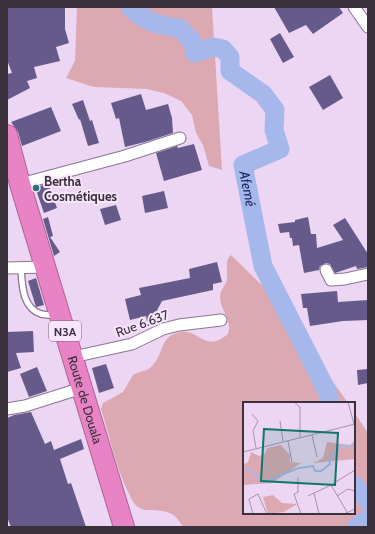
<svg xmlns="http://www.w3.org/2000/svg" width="375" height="534" viewBox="0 0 375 534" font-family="Cabin,sans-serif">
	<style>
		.green { fill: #dca9b2 }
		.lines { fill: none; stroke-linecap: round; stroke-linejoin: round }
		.river { stroke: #a6b8eb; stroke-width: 19 }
		.building { fill: #655a8a }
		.lane-casing { stroke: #8b7692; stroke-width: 8 }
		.street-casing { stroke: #8b7692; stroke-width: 13 }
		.highway-casing { stroke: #ab6695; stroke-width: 22 }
		.lane { stroke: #fff; stroke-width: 5.5 }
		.street { stroke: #fff; stroke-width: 11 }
		.highway { stroke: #e883c5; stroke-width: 20 }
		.poi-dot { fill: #297375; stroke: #f7e4fd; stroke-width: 1.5 }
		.labels { text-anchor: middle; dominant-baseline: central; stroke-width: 4; stroke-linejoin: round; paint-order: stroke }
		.shield { fill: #f7e4fd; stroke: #736777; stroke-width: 1 }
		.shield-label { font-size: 12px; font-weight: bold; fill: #3a313d }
		.poi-label { font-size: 13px; font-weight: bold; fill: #3a313d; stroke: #f7e4fd; text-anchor: start }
		.street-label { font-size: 13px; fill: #3a313d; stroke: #f7e4fd }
		.water-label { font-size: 14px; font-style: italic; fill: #1e2b66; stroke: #f7e4fd }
		.inset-river { fill: none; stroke: #a6b8eb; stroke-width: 2 }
		.inset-road { fill: none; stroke: #a593ab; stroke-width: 1 }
		.view { fill: #0f766e; fill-opacity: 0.15; stroke: #0f766e; stroke-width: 2 }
		.inset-edge { fill: none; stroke: #3a313d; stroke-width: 2 }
	</style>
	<rect width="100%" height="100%" fill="#edd5f4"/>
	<g class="green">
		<path d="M77,7H212L222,170L209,166L203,145L196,133L192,115L181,101L164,93L147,89L94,87L66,78L75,61Z"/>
		<path d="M231,255L271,294L348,403H244V513H354V412L368,433V527H183C174,511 167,511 150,510C145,510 142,510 138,507C133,504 131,497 128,492C115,465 110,437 101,409L103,403L123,392L133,375C139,371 147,372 152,366C164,355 159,336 180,332C199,328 204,354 228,334C233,321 220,310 220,297C220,290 226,285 227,279C228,271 224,261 231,255Z"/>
	</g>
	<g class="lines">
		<g class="river">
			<path id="s1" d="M130,7C147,23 157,25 180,28L193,43L195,53L213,47L223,49L230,57V71L263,94L275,110L274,130L280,149L243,165L263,266L327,391L330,403"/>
			<path d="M354,485L368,501"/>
			<path d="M356,527L368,519"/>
		</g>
	</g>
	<g class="building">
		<path d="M7,7H65V29L69,43L56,47L60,61L34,67L37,78L27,81L30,88L7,100V74L12,73L7,60Z"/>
		<path d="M274,7H339L343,13L313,34L306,25L289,33Z"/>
		<path d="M280,33L294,57L283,63L270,39Z"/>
		<path d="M330,75L343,98L323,110L309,87Z"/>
		<path d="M141,94L146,110L168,104L172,118L173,133L145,142L125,147L119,118L116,119L111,103Z"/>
		<path d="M83,100L90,121L92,120L99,143L88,146L80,119L79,120L72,104Z"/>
		<path d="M51,107L61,131L22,146L18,132L11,122Z"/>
		<path d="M194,144L202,170L164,181L156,153L177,146L178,148Z"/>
		<path d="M48,184L57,208L44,213L35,187Z"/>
		<path d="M164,191L168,208L145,213L142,196Z"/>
		<path d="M116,205L121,220L105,225L100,209Z"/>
		<path d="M48,217L53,236L50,237L60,252L54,256L43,219Z"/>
		<path d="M308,217L311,234H316L317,248L343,240L333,225L345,218L368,254V267L357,269L356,266L335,273L330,264L326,263L320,266L319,270L304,273L299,245L293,246L292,238H290L289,232L280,233L278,224L295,222V220Z"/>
		<path d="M217,262L222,282L213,284V290L162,301L154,316L155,321L147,322L146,316L130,320L125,299L141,295L139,288L190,278L189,269Z"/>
		<path d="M36,278L44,305L36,307L28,281Z"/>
		<path d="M337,291L338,302L368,300V320L343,321L310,326L307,308H303L301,294Z"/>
		<path d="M33,331L34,352L16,353L21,368L7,372V332Z"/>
		<path d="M106,364L114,388L99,393L92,368Z"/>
		<path d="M37,367L47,391L29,397L20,374Z"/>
		<path d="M368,369V383L358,385L357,370Z"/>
		<path d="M31,412L45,444L51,441L54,450L81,439L84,449L60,459L68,484L71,483L86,527H11L7,517V418L14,415Z"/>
	</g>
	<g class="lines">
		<defs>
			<path id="lane" d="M21,268C22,284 22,308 41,314C46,315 51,315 56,316"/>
			<g id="street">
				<path d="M354,7L368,27"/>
				<path d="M20,184L125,156L180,138"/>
				<path d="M7,268L46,267"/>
				<path d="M326,270L331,280L345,279L368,274"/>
				<path d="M73,357L132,344L163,329L179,325L221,320"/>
				<path d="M7,409L25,406L82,388"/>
			</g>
			<g id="highway">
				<path id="s2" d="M7,135L20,184L124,527"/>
			</g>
		</defs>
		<use href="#lane" class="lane-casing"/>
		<use href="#street" class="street-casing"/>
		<use href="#highway" class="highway-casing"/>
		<use href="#lane" class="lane"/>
		<use href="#street" class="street"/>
		<use href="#highway" class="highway"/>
	</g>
	<circle class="poi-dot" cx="36" cy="188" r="4"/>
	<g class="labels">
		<rect class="shield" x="49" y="321" width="32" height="20" rx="3"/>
		<g class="shield-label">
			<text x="65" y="331">N3A</text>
		</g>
		<g class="poi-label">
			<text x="44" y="181">Bertha<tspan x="44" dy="15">Cosmétiques</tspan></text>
		</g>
		<g class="street-label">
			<text transform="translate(142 323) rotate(-20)">Rue 6.637</text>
			<text stroke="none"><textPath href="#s2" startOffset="276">Route de Douala</textPath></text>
		</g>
		<g class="water-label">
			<text stroke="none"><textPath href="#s1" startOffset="304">Afemé</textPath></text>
		</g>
	</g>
	<g transform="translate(243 402)">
		<rect width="112" height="112" fill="#edd5f4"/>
		<path d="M112,38V57L70,61L80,56L84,40L107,43ZM38,43L47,53V60L58,61L29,81L0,83V63L5,60L8,50L16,54L22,52L24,46ZM30,93L39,101L54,102L41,110L25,112L20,95Z" fill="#dca9b2"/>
		<path class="inset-river" d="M0,66L6,67L20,80L56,66L70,64L72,69H78L87,62L86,58L98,44H112"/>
		<path class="inset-road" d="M51,0L57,5V36M105,0L111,22M9,12L15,19L10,29L13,46M37,19L40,39M69,33L74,55M45,39L49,60M0,50L112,22M71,91L76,112M51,92L55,90V75M51,92L58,112M65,94L88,83M94,94L105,87L112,89M104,110L88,83L112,68M10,112L6,97L15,92L24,112M101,112L112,107"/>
		<path class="view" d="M21,27L95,31L92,83L18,79Z"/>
		<rect width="112" height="112" class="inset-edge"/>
	</g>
	<rect width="375" height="534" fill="none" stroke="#3a313d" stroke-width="16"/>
</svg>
